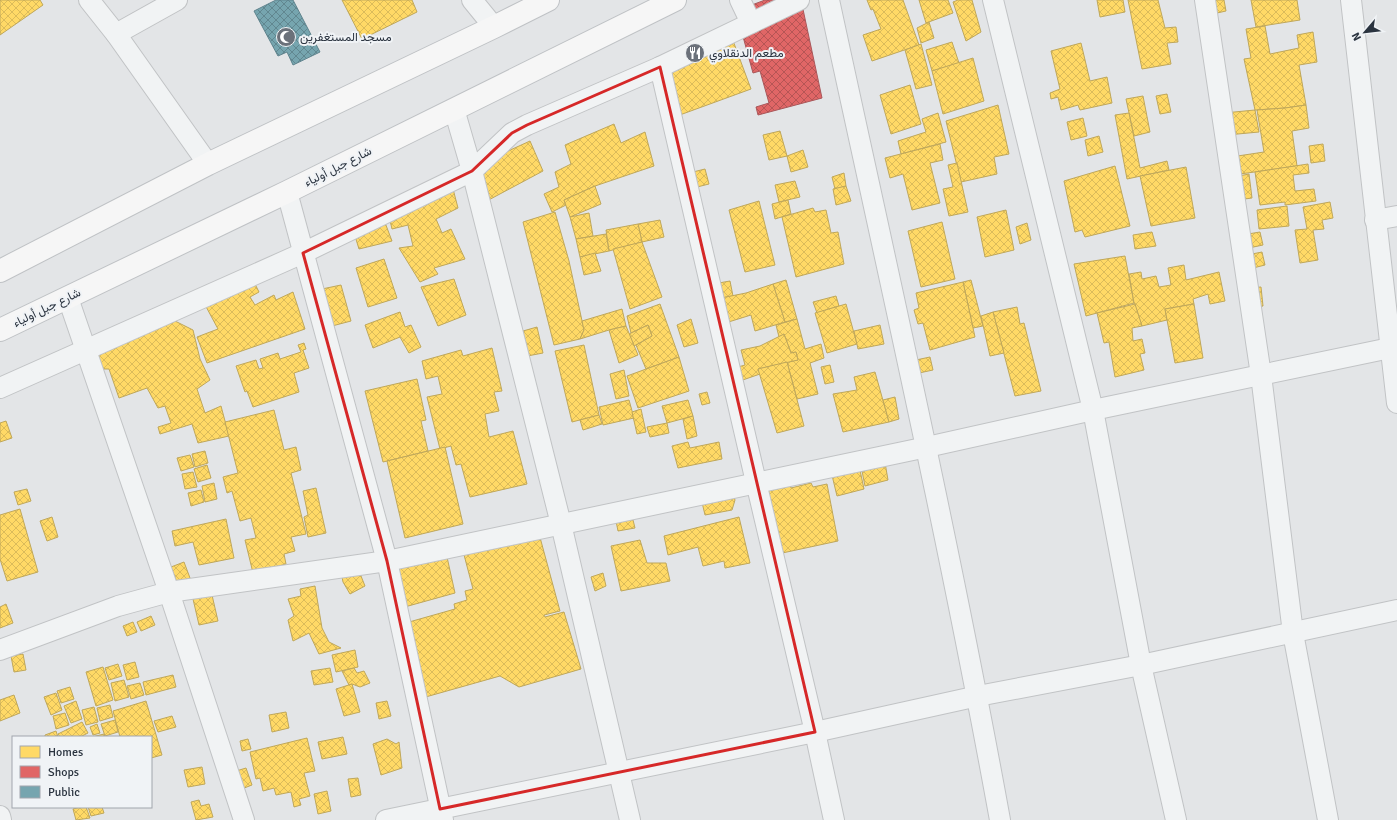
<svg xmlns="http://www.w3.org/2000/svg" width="1397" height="820" viewBox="0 0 1397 820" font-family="Signika,Vazirmatn,sans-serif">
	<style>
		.homes { fill: url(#homes-cross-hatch); stroke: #bfa75a }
		.shops { fill: url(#shops-cross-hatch); stroke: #a9575a }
		.public { fill: url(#public-cross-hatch); stroke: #5f838d }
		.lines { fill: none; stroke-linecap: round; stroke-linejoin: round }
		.street-casing { stroke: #c1c3c5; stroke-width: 22 }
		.primary-casing { stroke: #bfc2c5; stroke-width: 24 }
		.street { stroke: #f1f3f4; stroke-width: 20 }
		.primary { stroke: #f6f6f6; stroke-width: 22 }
		.marked { fill: none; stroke: #d62828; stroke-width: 3; stroke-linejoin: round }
		.labels { text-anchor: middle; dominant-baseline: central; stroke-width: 4; stroke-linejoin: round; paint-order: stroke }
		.poi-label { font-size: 12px; fill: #2a333f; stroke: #f0f3f6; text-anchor: start }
		.street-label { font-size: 12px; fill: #2a333f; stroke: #f0f3f6 }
	</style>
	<defs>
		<pattern id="homes-cross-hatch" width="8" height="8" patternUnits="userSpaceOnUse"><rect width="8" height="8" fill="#ffd966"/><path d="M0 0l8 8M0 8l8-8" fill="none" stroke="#dbbb5a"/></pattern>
		<pattern id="shops-cross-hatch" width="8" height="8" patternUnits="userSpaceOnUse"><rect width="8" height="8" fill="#e06666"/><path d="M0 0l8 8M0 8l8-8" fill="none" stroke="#b65555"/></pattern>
		<pattern id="public-cross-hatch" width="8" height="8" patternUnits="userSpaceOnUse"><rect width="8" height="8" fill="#76a5af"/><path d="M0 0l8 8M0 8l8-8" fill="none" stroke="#618790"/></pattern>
	</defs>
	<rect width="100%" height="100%" fill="#e3e5e7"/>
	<g class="homes">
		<path d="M0,0H40L43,5L0,35Z"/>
		<path d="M342,0H412L417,12L362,39Z"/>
		<path d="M867,0H903L919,45L872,61L863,35L881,29L873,9L871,10Z"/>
		<path d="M919,0H948L953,13L926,23Z"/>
		<path d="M958,0H972L981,32L966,41L953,2Z"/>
		<path d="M1097,0H1123L1125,12L1100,17Z"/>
		<path d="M1128,0H1158L1165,28L1176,27L1178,42L1167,43L1171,64L1142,69Z"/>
		<path d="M1206,0H1224L1226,11L1208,15Z"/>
		<path d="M1251,0H1297L1300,20L1256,27Z"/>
		<path d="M929,22L934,38L921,43L917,28Z"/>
		<path d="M1265,26L1270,54L1299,48L1297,35L1313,32L1317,62L1299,65L1306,105L1285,108L1255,110L1244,59L1251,58L1246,29Z"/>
		<path d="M732,38L751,89L677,116L666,67Z"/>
		<path d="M952,42L959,63L932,71L926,50Z"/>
		<path d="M1081,43L1090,81L1107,77L1112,103L1080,110L1078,105L1061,110L1058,97L1051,99L1050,93L1060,89L1051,51Z"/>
		<path d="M921,44L932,85L916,89L905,50Z"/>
		<path d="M973,58L984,101L943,114L932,71Z"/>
		<path d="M910,85L921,124L891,134L880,95Z"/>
		<path d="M1167,94L1171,112L1160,114L1156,96Z"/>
		<path d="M1143,96L1150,132L1134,136L1126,99Z"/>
		<path d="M998,105L1009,154L994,157L997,174L961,182L946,121Z"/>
		<path d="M1306,105L1309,128L1292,131L1297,166L1233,175L1231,157L1264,152L1257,110L1285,108Z"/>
		<path d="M1255,110L1259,132L1227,135L1224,113Z"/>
		<path d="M938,113L946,142L901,154L898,141L926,132L922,119Z"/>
		<path d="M1129,113L1140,168L1167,161L1169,170L1127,179L1115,115Z"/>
		<path d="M1083,118L1087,136L1071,140L1067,122Z"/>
		<path d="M614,124L621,143L645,132L654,166L595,186L564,200L566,205L552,212L544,194L559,187L555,172L571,164L565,145Z"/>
		<path d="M780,131L787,156L769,160L763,135Z"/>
		<path d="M1099,136L1103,152L1088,156L1085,140Z"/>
		<path d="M530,141L543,171L483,203L473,167Z"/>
		<path d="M940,144L943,160L930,163L940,203L912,210L903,174L890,178L885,158Z"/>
		<path d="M1323,144L1325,161L1311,163L1309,146Z"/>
		<path d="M803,150L808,167L791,172L787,156Z"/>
		<path d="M957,163L968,212L949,216L943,189L953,187L948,165Z"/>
		<path d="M1308,164L1309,173L1293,175L1295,191L1314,189L1316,201L1285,205V202L1260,205L1255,172Z"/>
		<path d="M1115,166L1130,226L1085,237L1082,230L1075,232L1064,181Z"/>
		<path d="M1186,167L1195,218L1151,226L1140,176Z"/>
		<path d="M705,169L709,184L693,188L689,173Z"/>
		<path d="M844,173L846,186L835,189L832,177Z"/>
		<path d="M1249,174L1252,198L1237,200L1234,177Z"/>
		<path d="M795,181L800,197L779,202L775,185Z"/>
		<path d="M452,185L458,208L436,219L442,233L451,229L465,259L434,268L438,274L420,282L399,248L413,246L408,225L392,229L388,212Z"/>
		<path d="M595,186L601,204L570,217L564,200Z"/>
		<path d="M846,186L851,201L836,205L833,189Z"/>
		<path d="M788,200L791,214L775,219L772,204Z"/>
		<path d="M759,201L775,265L745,272L729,210Z"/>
		<path d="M1330,202L1333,218L1322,220L1324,229L1313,230L1318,260L1300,263L1295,230L1307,229L1303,207Z"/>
		<path d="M1287,206L1289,226L1259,229L1257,210Z"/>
		<path d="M813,208L815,212L826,210L831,233L838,232L844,264L796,277L782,217Z"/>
		<path d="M1006,210L1014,250L985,257L977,217Z"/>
		<path d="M555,212L569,261L584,330L580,339L554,345L523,222Z"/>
		<path d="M589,213L593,236L576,239L570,217Z"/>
		<path d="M384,220L392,241L359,249L351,223Z"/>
		<path d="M660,220L664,237L642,242L638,224Z"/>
		<path d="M942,222L955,279L921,287L908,231Z"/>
		<path d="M1027,223L1031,240L1020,244L1016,227Z"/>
		<path d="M638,224L642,242L609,251L606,230Z"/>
		<path d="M1152,232L1156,246L1135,249L1133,235Z"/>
		<path d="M1260,232L1263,245L1244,249L1242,235Z"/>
		<path d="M606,234L609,251L580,257L576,239Z"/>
		<path d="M642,242L662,297L630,309L613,249Z"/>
		<path d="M1262,252L1265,265L1249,269L1247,255Z"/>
		<path d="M595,253L601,271L584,275L580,257Z"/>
		<path d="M1125,256L1134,303L1086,316L1074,264Z"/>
		<path d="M384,259L397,298L368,307L356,268Z"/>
		<path d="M1184,265L1186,280L1219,272L1225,301L1210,304L1208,294L1193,299L1194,304L1165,309L1167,320L1142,326L1134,303L1129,274L1141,272L1142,279L1156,276L1159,287L1171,285L1168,268Z"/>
		<path d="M250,274L259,292L250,297L255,305L274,295L276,300L293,292L305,329L207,363L197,337L218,329L203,301Z"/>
		<path d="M454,279L466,315L438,326L421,287Z"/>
		<path d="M786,280L797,319L785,322L773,284Z"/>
		<path d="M971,280L983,326L973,328L963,282Z"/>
		<path d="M730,281L733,296L716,299L713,284Z"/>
		<path d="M963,282L975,337L930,350L923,323L918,324L914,310L919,308L916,293Z"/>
		<path d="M773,284L785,322L755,331L751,315L722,324L716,299L746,293Z"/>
		<path d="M341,285L351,321L332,326L322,289Z"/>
		<path d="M1261,287L1263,306L1253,308L1250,288Z"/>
		<path d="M836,296L839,306L817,313L813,302Z"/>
		<path d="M660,304L679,357L646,369L636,345L652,336L648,325L631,333L627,316Z"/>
		<path d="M846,304L857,344L827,353L815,313Z"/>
		<path d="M1135,304L1142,326L1132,328L1133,341L1142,339L1145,353L1140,354L1144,370L1115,377L1109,342L1104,343L1097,313Z"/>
		<path d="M1194,304L1203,358L1175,363L1165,309Z"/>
		<path d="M1017,307L1020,324L1024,323L1041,391L1015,396L993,312Z"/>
		<path d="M622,309L626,326L609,330L580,339L584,330L582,321Z"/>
		<path d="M400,312L405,327L411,325L421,347L409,353L400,337L373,348L365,325Z"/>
		<path d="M993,312L1004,353L990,356L981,316Z"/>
		<path d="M165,316L193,330L200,359L210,380L197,389L205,413L221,406L229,436L198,443L192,424L160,434L158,427L171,423L165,406L158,408L147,388L119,398L109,369H101L92,349Z"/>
		<path d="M691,319L698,343L684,347L677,325Z"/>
		<path d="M797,319L805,349L821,344L824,358L810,363L818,394L797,399L787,362L798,360L796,352L791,353L784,334L779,337L776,325Z"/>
		<path d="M648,325L652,336L634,346L629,334Z"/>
		<path d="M880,325L884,344L858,349L854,331Z"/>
		<path d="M626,326L638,355L619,363L609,330Z"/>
		<path d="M537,327L543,353L522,357L516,333Z"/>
		<path d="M784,334L791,353L796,352L798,360L758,369L760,374L734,383L731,369L745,365L741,350L760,346Z"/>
		<path d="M304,343L306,349L303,350L309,368L294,373L299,392L253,407L247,391L245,392L236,366L256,360L259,369L263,368L260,359L278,353L280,359L301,352L298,345Z"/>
		<path d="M584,345L599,415L572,422L555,351Z"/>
		<path d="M492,348L502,391L494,392L499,411L485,414L489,437L513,431L527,484L470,497L461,464L456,465L451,446L440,449L427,397L442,394L438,376L426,379L422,361L461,350L463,356Z"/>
		<path d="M679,357L689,391L638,408L627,376Z"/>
		<path d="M930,357L933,370L919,373L916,360Z"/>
		<path d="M787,362L804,426L777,433L758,369Z"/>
		<path d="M830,365L834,382L825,384L821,367Z"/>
		<path d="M624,370L629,396L616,399L610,374Z"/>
		<path d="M875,372L889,422L843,432L833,394L857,390L854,377Z"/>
		<path d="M417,379L426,420L421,421L428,451L383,462L365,391Z"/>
		<path d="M707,392L710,403L702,405L699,394Z"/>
		<path d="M895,397L899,419L889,422L883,400Z"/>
		<path d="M629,400L634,418L603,425L599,407Z"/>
		<path d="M688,400L693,416L667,423L662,406Z"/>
		<path d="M641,409L646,432L637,434L632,412Z"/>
		<path d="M274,410L284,450L296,447L301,470L291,473L306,534L291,537L295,551L284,554L286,564L253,573L245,540L256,538L251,518L240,521L232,491L227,493L223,477L238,473L225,422Z"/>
		<path d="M599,415L602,424L583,430L580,420Z"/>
		<path d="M693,416L697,436L687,439L683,419Z"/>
		<path d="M6,421L12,438L0,442V423Z"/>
		<path d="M667,423L669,433L650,437L647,427Z"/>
		<path d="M688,442L690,448L719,442L722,459L678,468L672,446Z"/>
		<path d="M445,447L463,524L405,538L387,461Z"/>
		<path d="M205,451L208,463L195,467L192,454Z"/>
		<path d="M883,451L888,480L865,486L859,456Z"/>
		<path d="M190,455L194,467L181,471L177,458Z"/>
		<path d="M858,461L864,489L837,496L830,467Z"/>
		<path d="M207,465L211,478L198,482L194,469Z"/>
		<path d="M193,472L197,487L185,489L182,474Z"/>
		<path d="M787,472L791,488L811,483L813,487L827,484L838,541L773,555L757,478Z"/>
		<path d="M214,483L217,499L205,502L202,486Z"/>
		<path d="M316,488L326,533L308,537L304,517L308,515L303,491Z"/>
		<path d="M731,488L735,500L732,510L705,515L700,494Z"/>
		<path d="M27,489L31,501L18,505L14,492Z"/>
		<path d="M201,490L204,502L191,506L188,493Z"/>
		<path d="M20,509L38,572L7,581L0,559V515Z"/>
		<path d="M631,512L635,528L618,531L615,516Z"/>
		<path d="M52,517L58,537L47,541L40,521Z"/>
		<path d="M739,517L750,563L725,568L724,561L703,566L698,547L668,555L664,536Z"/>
		<path d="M226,519L234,558L199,565L193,542L175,546L172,531Z"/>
		<path d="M538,530L560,611L544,615L545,617L564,612L581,669L519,687L500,676L422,698L402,624L455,609L454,604L467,600L465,591L473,589L463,551Z"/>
		<path d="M443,539L455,593L401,608L386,553Z"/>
		<path d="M640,540L647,563H666L670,581L621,591L611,546Z"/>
		<path d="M184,562L190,578L177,583L171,567Z"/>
		<path d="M357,566L365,586L350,594L343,582L341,572Z"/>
		<path d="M603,573L606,586L595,591L591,577Z"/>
		<path d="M315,586L322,628L329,642L341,648L319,654L309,633L293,641L288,620L294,616L288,599L301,596L300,589Z"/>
		<path d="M212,595L218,621L199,625L193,599Z"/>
		<path d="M6,604L13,623L0,628V607Z"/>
		<path d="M151,616L155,625L141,631L137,622Z"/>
		<path d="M133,622L137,632L127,636L123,626Z"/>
		<path d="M355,650L358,667L336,672L332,655Z"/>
		<path d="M23,654L26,670L14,672L11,656Z"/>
		<path d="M135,662L139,677L127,680L123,665Z"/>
		<path d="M118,664L122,676L109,680L105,668Z"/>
		<path d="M103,667L113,700L96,706L86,672Z"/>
		<path d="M330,668L333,682L314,685L311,671Z"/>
		<path d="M354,668L357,673L364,671L370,683L360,687L352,684L349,685L342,671Z"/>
		<path d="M173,675L176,687L146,695L143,682Z"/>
		<path d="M124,680L129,697L115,701L111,683Z"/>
		<path d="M140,683L144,695L131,699L127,686Z"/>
		<path d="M352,684L360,712L344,716L336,689Z"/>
		<path d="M70,687L74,699L61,703L57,691Z"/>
		<path d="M56,693L62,710L51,715L44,697Z"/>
		<path d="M14,695L20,713L0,721V700Z"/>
		<path d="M76,701L82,719L71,723L64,706Z"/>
		<path d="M146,701L162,755L151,758V737H120L113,711Z"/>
		<path d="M387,701L391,716L379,719L376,703Z"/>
		<path d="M110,705L113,717L100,721L97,708Z"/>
		<path d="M94,707L98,722L86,725L82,710Z"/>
		<path d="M286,712L289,728L272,732L269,715Z"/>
		<path d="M65,713L69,725L56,729L53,716Z"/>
		<path d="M172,716L176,727L158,732L154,721Z"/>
		<path d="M115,720L118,732L105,736L101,724Z"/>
		<path d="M82,722L88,733L80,737H60L58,734Z"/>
		<path d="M97,724L100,733L93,735L90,727Z"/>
		<path d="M56,731L58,737H45V735Z"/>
		<path d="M104,734L105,737H92Z"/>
		<path d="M343,737L347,754L322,759L318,742Z"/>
		<path d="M307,738L315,771L304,773L310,796L299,799L301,805L294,807L291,792L276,795L274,788L263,791L260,778L256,779L250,752Z"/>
		<path d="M248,739L251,749L242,751L240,741Z"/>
		<path d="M387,739L396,744L399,742L402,768L381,775L373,744Z"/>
		<path d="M202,767L205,784L188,787L184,770Z"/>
		<path d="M246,768L252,785L239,790L233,772Z"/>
		<path d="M358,778L361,795L351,797L348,779Z"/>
		<path d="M327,791L331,811L318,814L314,794Z"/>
		<path d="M199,800L201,806L209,804L213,817L196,820L191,802Z"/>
		<path d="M81,807H86L90,818L76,820L73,809Z"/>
		<path d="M88,807H102L104,813L91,816Z"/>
	</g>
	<path class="shops" d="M765,0H801L822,98L758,115L756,107L769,103L760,71L753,73L736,11Z"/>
	<path class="public" d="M276,0H293L320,52L293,65L287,52L278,56L254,11Z"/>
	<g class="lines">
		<defs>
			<g id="street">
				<path d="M89,0L116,34L208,164"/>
				<path d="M472,0L494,27"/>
				<path d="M740,0L751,23"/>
				<path d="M829,0C888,273 950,545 1000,820"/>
				<path d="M993,0L1093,410L1141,665L1176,820"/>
				<path d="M1205,0L1261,375L1293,633L1328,820"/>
				<path d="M1351,0L1397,403"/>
				<path d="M116,34L177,0"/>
				<path d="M660,67L756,482L815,732L834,820"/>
				<path d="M454,109L472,171L561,524L630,820"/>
				<path d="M287,192L387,561L443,820"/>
				<path d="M1375,220L1397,216"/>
				<path d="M68,298L169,592L244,820"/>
				<path d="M0,388L303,253L472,171L512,133L527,125L660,67L799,0"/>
				<path d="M0,650L118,606L169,592L387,561L927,447L1093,410L1390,348"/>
				<path d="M0,816L1,820"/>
				<path d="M386,820L815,732L978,696L1141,665L1397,610"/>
			</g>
			<g id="primary">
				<path d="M0,271L208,164L494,27L548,0"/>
				<path d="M0,330L287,192L675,0"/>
			</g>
		</defs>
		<use href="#street" class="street-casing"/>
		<use href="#primary" class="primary-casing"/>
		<use href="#street" class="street"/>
		<use href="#primary" class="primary"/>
	</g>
	<path class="marked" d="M660,67L815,732L440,809L387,561L303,253L472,171L512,133L527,125Z"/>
	<defs>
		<symbol id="mosque-disc" viewBox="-11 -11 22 22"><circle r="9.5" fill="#6b717a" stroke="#f0f3f6"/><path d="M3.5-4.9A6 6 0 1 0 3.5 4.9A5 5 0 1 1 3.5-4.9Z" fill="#fff"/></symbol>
		<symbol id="restaurant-disc" viewBox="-11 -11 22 22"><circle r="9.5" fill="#6b717a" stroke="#f0f3f6"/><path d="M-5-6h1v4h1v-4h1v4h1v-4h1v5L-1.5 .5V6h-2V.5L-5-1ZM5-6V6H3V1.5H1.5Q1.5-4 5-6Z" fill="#fff"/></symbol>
	</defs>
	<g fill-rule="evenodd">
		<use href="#mosque-disc" x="275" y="26" width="22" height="22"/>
		<use href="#restaurant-disc" x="684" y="42" width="22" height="22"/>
	</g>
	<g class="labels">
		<g class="poi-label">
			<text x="300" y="37">مسجد المستغفرين</text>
			<text x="709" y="53">مطعم الدنقلاوي</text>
		</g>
		<g class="street-label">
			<text transform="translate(338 167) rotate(-27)">شارع جبل أولياء</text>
			<text transform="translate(47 308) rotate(-26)">شارع جبل أولياء</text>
		</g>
	</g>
	<rect x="12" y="736" width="140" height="72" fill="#f0f3f6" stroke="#a1a6ad"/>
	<rect x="20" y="746" width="20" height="12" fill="#ffd966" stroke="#a1a6ad"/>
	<text x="48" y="756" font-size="12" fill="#2a333f">Homes</text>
	<rect x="20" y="766" width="20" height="12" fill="#e06666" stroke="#a1a6ad"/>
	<text x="48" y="776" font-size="12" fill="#2a333f">Shops</text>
	<rect x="20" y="786" width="20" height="12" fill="#76a5af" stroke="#a1a6ad"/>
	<text x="48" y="796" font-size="12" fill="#2a333f">Public</text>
	<g transform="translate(1365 32) rotate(242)" stroke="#f0f3f6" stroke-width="3" paint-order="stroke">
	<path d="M0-3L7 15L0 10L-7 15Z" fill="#2a333f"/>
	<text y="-6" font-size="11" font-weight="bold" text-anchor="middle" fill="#2a333f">N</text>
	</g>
</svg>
